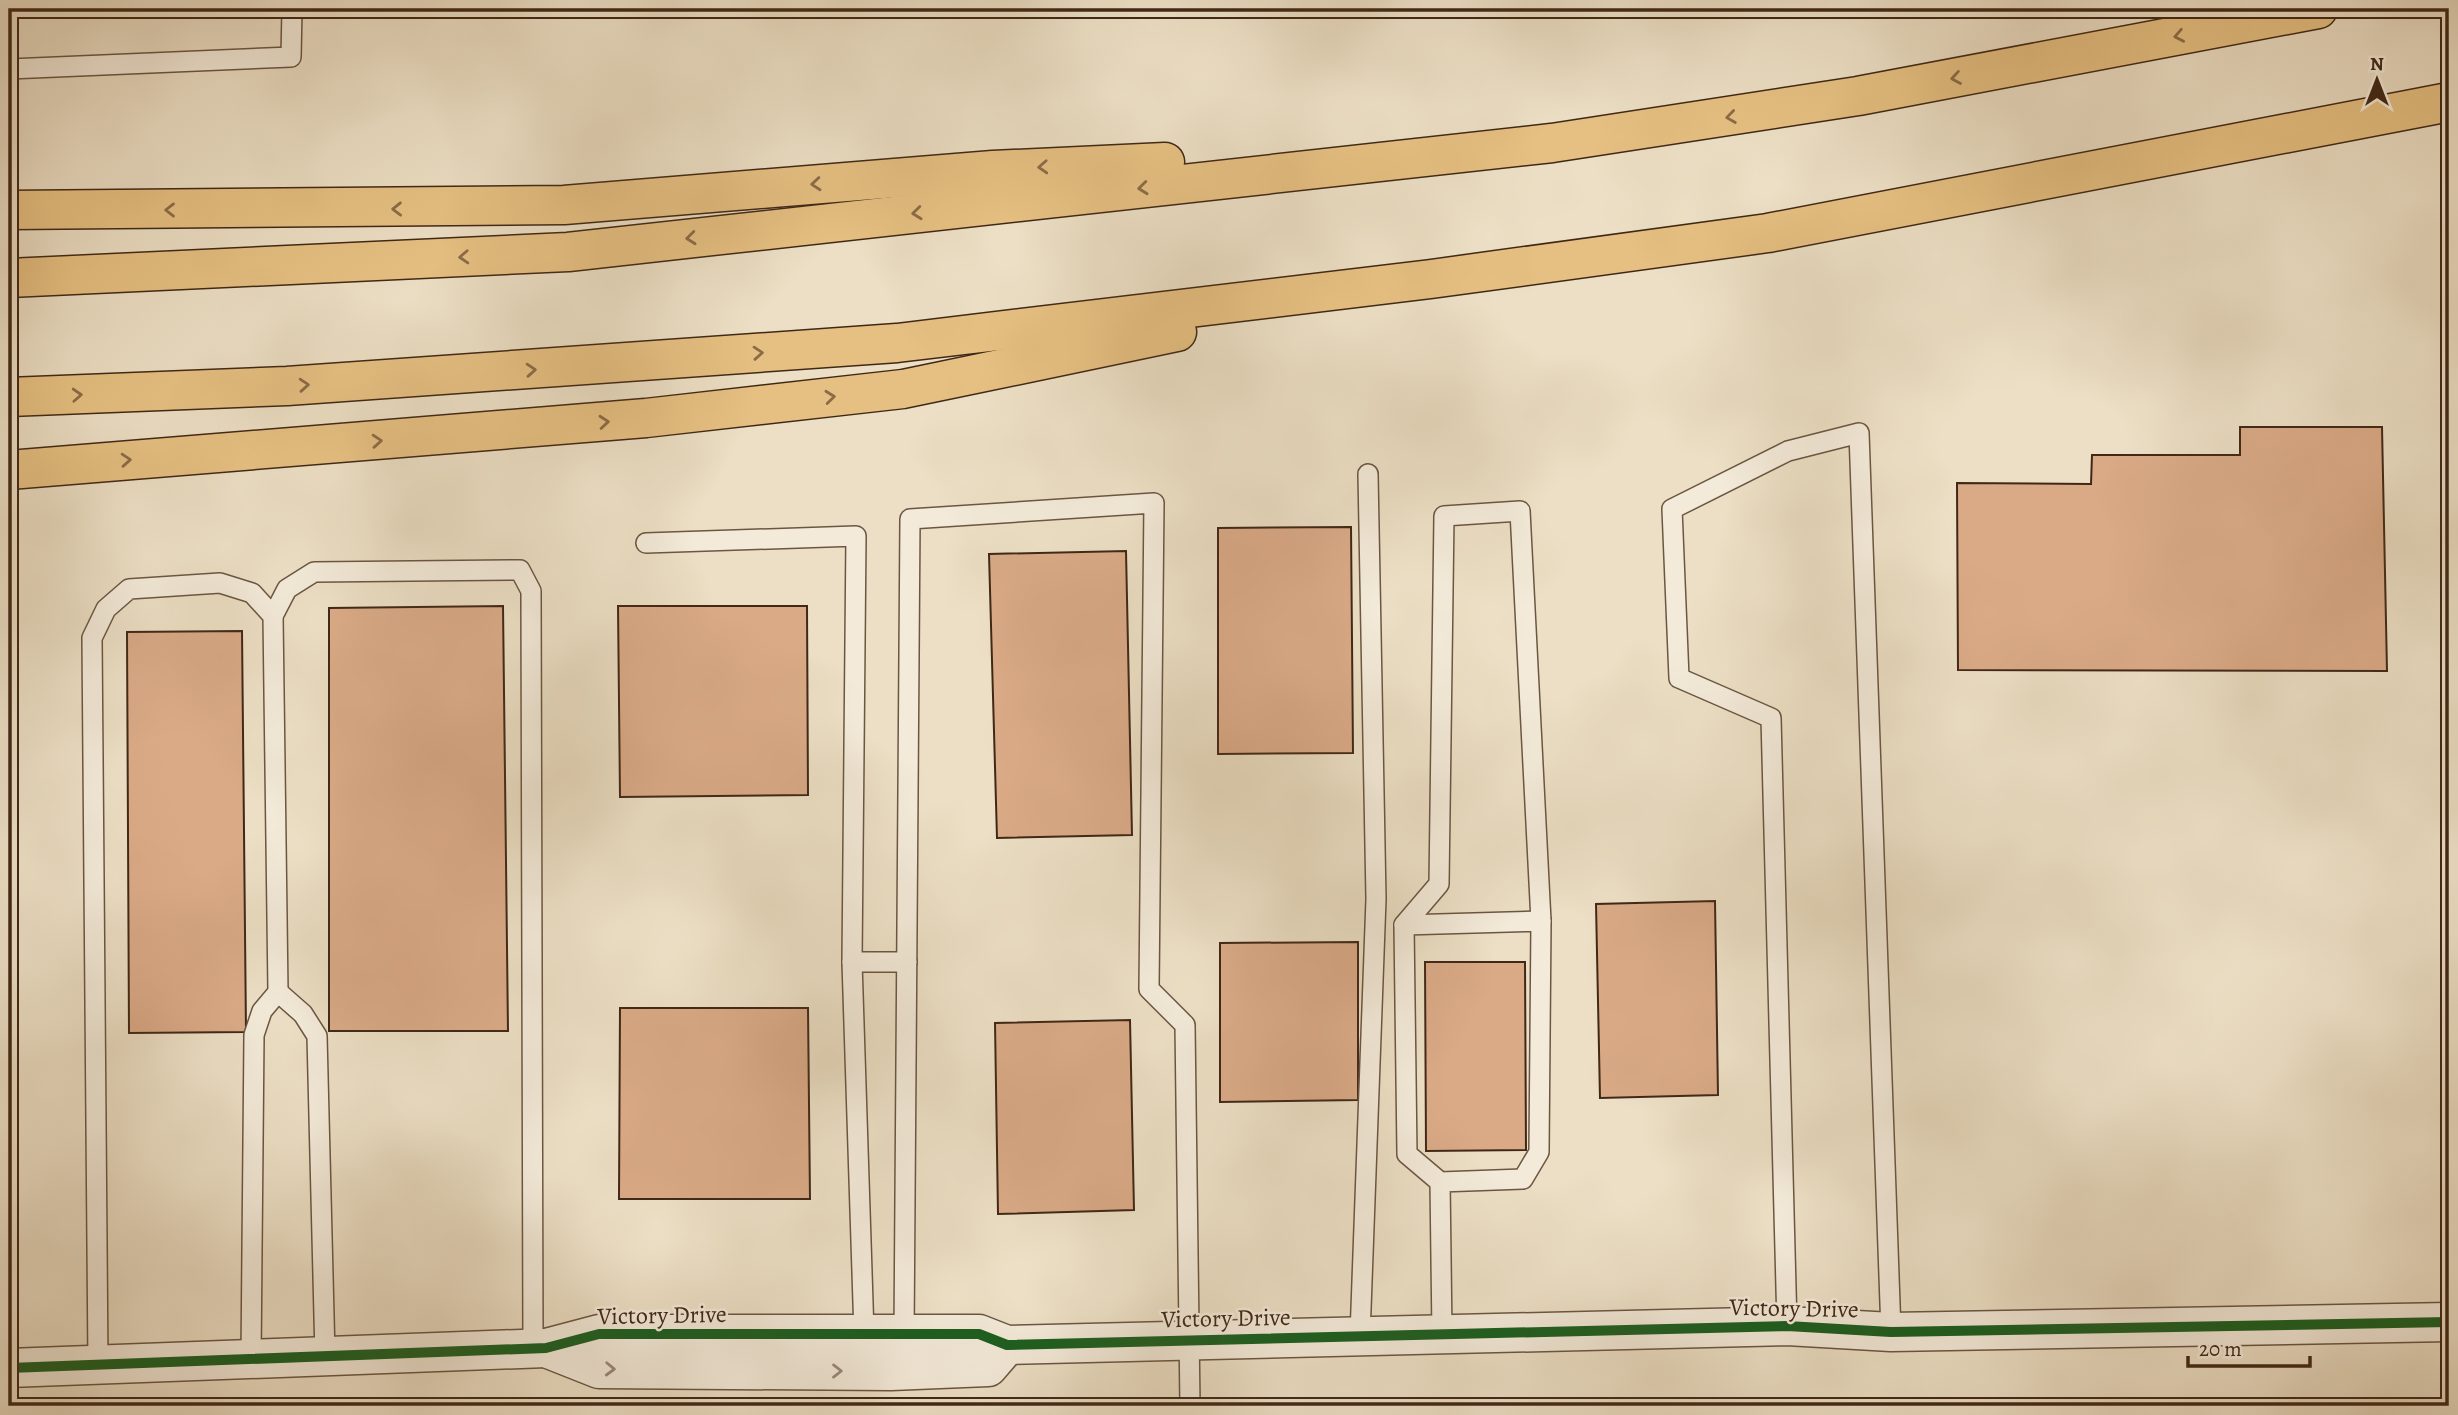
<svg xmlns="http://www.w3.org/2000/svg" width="2458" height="1415" viewBox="0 0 2458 1415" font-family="Alegreya,serif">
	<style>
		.building { fill: #daaa87; stroke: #402817; stroke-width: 2 }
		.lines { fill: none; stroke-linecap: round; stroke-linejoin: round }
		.lane-casing { stroke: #6b5642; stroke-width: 22 }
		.street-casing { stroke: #6b5642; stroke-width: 41 }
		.highway-casing { stroke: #402817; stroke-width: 41 }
		.lane { stroke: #f3ead9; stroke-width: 19 }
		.street { stroke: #f3ead9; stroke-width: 38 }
		.highway { stroke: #e6c082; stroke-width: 38 }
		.cycleway-casing { stroke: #f3ead9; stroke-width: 15 }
		.cycleway { stroke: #1b5e20; stroke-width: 10 }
		.oneway { stroke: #8b6c47 }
		.oneway2 { stroke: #9a8978 }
		.labels { text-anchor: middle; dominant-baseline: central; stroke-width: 5; stroke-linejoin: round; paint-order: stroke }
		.street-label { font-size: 24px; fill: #402817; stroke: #f3ead9 }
	</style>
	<rect width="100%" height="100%" fill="#ecdfc5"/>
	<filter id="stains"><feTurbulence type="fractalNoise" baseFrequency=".00286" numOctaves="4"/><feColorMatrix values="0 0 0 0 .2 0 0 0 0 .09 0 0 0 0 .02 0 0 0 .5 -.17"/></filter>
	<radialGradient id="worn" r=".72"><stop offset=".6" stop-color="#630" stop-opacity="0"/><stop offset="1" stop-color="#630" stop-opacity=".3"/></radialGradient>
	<g class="building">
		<path d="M2240,427H2382L2387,671L1958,670L1957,483L2091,484L2092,455H2240Z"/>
		<path d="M1351,527L1353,753L1218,754V528Z"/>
		<path d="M1126,551L1132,835L997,838L989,554Z"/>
		<path d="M503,606L508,1031H329V608Z"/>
		<path d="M618,606H807L808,795L620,797Z"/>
		<path d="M242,631L246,1032L129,1033L127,632Z"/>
		<path d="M1715,901L1718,1095L1600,1098L1596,904Z"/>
		<path d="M1358,942V1100L1220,1102V943Z"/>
		<path d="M1425,962H1525L1526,1150L1426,1151Z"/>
		<path d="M620,1008H808L810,1199H619Z"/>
		<path d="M1130,1020L1134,1210L998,1214L995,1023Z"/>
	</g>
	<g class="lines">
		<defs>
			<g id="lane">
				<path d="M9,69L291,57L292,9"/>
				<path d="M646,543L856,536L852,962"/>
				<path d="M273,616L287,589L314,572L520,570L531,591L533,1348"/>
				<path d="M1404,925L1439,884L1444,516L1520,511L1541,921"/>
				<path d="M278,992L303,1014L317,1036L325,1356"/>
				<path d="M1440,1182L1523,1179L1539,1152L1541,921L1404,925L1407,1154L1440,1182L1442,1334"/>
				<path d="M1787,1326L1771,718L1679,678L1672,509L1788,451L1859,433L1891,1332"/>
				<path d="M864,1334L852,962H907"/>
				<path d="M904,1335L910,519L1154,503L1149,989L1185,1025L1190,1406"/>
				<path d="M1360,1336L1376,899L1368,474"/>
				<path d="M98,1365L92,638L106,609L129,589L220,583L252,593L273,616L278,992L262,1011L254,1035L251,1359"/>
			</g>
			<g id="street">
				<path d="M546,1348L599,1369L891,1371L988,1367L1007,1345"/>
				<path d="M9,1368L546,1348L599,1334H979L1007,1345L1787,1326L1891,1332L2449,1322"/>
			</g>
			<g id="highway">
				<path d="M9,210L564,205L993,170L1165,162"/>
				<path d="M9,278L568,252L1552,143L1858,96L2318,9"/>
				<path d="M9,397L287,386L897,343L1431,279L1768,233L2449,102"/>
				<path d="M9,470L646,418L903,389L1177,332"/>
			</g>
		</defs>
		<use href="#lane" class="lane-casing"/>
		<use href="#street" class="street-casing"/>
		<use href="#highway" class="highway-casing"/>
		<use href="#lane" class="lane"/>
		<use href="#street" class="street"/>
		<use href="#highway" class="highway"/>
		<defs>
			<path id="cycleway" d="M9,1368L546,1348L599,1334H979L1007,1345L1787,1326L1891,1332L2449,1322"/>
		</defs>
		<use href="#cycleway" class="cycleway-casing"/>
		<use href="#cycleway" class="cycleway"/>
	</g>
	<defs><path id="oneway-chevron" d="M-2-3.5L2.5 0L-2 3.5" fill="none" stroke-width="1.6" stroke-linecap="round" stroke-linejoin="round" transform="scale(1.75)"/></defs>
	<g class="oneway">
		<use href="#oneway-chevron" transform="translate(2179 36) rotate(169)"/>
		<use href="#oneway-chevron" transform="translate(1956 78) rotate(170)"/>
		<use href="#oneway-chevron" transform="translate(1731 117) rotate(172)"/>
		<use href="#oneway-chevron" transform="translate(1043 167) rotate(177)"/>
		<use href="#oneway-chevron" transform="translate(816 184) rotate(175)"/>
		<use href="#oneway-chevron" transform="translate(1143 188) rotate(174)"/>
		<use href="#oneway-chevron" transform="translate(397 209) rotate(179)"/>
		<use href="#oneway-chevron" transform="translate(170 210) rotate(180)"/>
		<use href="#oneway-chevron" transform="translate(917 213) rotate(174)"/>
		<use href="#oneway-chevron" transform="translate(691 238) rotate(174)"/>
		<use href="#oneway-chevron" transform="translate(464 257) rotate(177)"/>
		<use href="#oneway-chevron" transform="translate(758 353) rotate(-4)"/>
		<use href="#oneway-chevron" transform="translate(531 370) rotate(-4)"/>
		<use href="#oneway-chevron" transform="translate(304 385) rotate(-4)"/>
		<use href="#oneway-chevron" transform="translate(77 395) rotate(-3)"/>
		<use href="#oneway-chevron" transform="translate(830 397) rotate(-6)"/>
		<use href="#oneway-chevron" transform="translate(604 422) rotate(-5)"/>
		<use href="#oneway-chevron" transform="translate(377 441) rotate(-4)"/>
		<use href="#oneway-chevron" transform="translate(126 460) rotate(-4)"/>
	</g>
	<g class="oneway2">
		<use href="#oneway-chevron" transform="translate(610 1369) rotate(2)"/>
		<use href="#oneway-chevron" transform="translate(837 1371)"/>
	</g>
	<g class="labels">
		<g class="street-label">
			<text transform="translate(1794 1308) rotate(1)">Victory Drive</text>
			<text transform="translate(662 1315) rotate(-1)">Victory Drive</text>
			<text transform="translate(1226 1318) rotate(-1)">Victory Drive</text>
		</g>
	</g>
	<rect width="2458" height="1415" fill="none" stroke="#ecdfc5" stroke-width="35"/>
	<rect x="10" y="10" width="2437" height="1394" fill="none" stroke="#402817" stroke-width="3.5"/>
	<rect x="18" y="18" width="2423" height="1380" fill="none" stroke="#402817" stroke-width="2"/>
	<g transform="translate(2377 80)" stroke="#f3ead9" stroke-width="5" paint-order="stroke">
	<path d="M0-5L12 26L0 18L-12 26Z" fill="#402817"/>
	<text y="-10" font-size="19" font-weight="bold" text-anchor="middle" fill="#402817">N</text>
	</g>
	<path d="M2188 1356v10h122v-10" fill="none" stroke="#402817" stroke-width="3.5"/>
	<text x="2199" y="1356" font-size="21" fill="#402817" stroke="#f3ead9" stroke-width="5" paint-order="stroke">20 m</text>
	<rect width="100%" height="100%" filter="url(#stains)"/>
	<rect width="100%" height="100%" fill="url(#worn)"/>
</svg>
